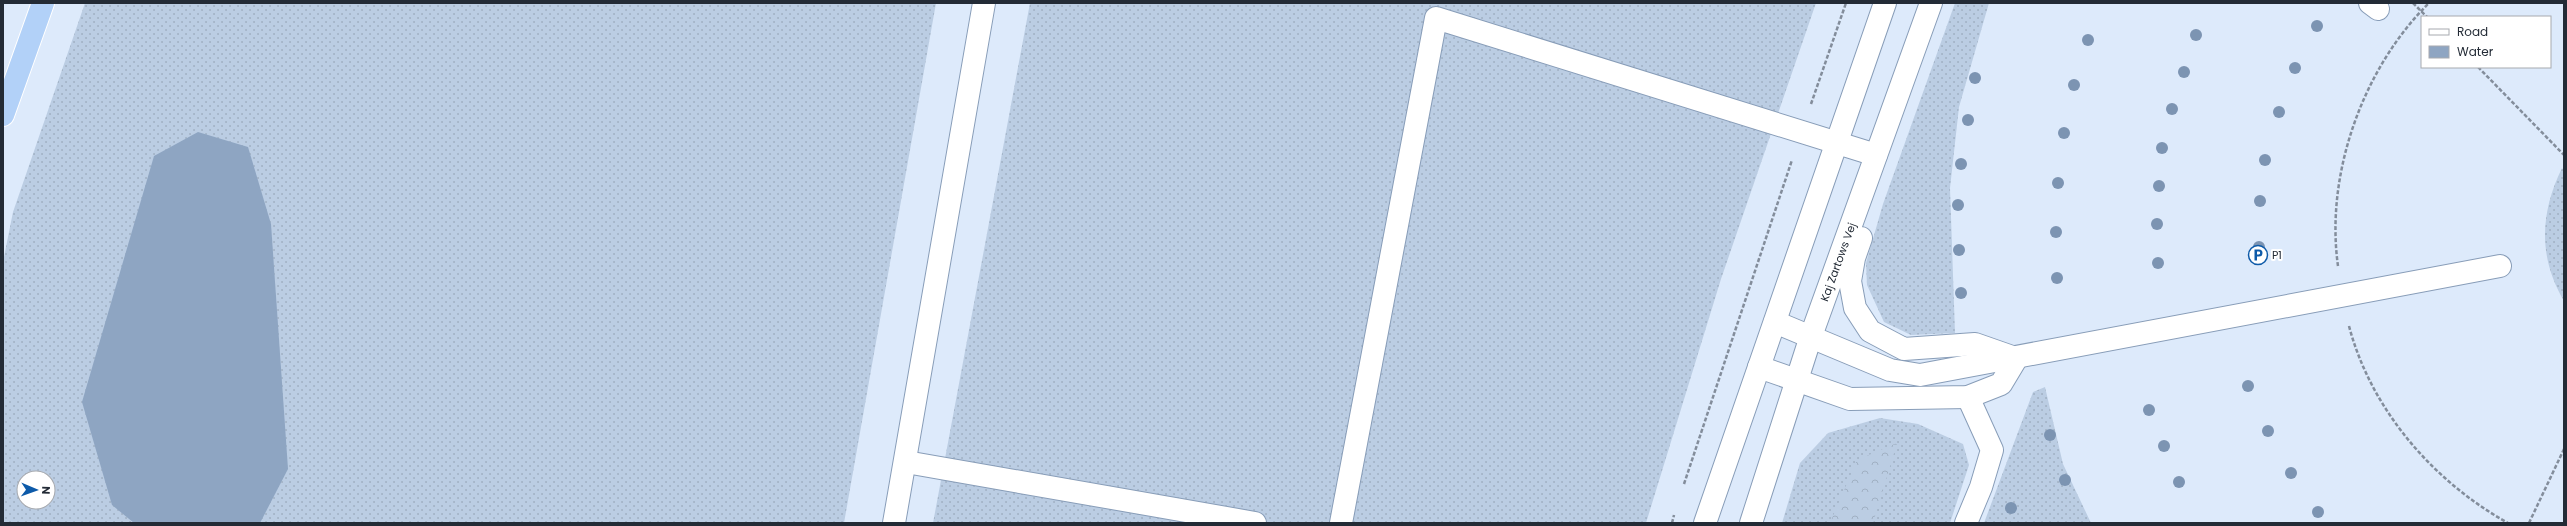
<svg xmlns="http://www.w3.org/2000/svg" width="2567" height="526" viewBox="0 0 2567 526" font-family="Poppins,sans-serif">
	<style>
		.grass { fill: url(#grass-dots); fill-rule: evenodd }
		.forest { fill: url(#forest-crowns) }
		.water { fill: #8ea5c2 }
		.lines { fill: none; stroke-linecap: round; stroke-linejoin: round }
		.minor-casing { stroke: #889db8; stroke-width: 24 }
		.highway-casing { stroke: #fff; stroke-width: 24 }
		.path { stroke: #838d9b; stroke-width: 2.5; stroke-dasharray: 4 2; stroke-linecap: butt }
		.minor { stroke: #fff; stroke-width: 22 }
		.highway { stroke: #b2d1f8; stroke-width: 22 }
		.tree { fill: #7c94b2 }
		.labels { text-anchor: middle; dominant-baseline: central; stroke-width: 4; stroke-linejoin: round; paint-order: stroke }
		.poi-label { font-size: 11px; fill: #232b36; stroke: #fff; text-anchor: start }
		.street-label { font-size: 11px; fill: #232b36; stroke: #fff }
	</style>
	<defs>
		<pattern id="grass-dots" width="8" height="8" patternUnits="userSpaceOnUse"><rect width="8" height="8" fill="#bbcde3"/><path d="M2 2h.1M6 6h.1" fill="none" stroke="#a0b0c3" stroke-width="1.8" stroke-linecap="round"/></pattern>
		<pattern id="forest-crowns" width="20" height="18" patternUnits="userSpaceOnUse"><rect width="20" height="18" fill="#bbcde3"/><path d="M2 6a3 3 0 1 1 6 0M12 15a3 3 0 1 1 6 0" fill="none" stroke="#a0b0c3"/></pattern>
	</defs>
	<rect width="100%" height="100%" fill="#ddeafb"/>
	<g class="grass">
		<path d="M85,3H936L844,523H3V262L13,212ZM24,478H48V502H24Z"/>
		<path d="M1030,3H1816L1721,279L1646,523H933Z"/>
		<path d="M1955,3H1989L1959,107L1950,188L1955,333L1911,335L1884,322L1867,285L1866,263L1883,204Z"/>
		<path d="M2562,168L2564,171V301C2538,257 2540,213 2562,168Z"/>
		<path d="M2045,387L2063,464L2091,523H1984L2033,392Z"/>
		<path d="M1880,418L1918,424L1963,444L1969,465L1950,523H1782L1800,463L1828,433Z"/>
	</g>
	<path class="forest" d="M1897,443L1873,523H1830L1857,460Z"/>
	<path class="water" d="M198,132L248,147L271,224L288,469L260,523H134L112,505L82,402L154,156Z"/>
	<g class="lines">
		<defs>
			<g id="minor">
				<path d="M2370,3L2378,9"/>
				<path d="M1861,238L1854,258L1850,281L1855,308L1870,331L1904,349L1975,344L2015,358"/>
				<path d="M1775,322L1890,370L1920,375L2500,266"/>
				<path d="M1759,367L1850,399L1968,397L2001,384L2016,359"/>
				<path d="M906,462L1255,523"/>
				<path d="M894,523L984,3"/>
				<path d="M1341,523L1436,18L1876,155"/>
				<path d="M1705,523L1885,3"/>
				<path d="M1751,523L1811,336L1931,3"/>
				<path d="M1966,523L1981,487L1992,450L1968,397"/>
			</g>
			<path id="highway" d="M3,115L43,3"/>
		</defs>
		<use href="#minor" class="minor-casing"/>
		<use href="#highway" class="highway-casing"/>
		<g class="path">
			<path d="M2413,3L2427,17"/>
			<path d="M2478,67L2564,155"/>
			<path d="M1811,104L1846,3"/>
			<path d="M2338,266C2325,174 2363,68 2429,3"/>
			<path d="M2349,326C2371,410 2434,482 2508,523"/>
			<path d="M1684,484L1792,160"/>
			<path d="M1672,523L1674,515"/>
			<path d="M2529,523L2564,449"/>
		</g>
		<use href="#minor" class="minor"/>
		<use href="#highway" class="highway"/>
	</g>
	<g class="tree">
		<circle cx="2317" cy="26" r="6"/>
		<circle cx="2196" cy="35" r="6"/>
		<circle cx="2088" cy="40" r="6"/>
		<circle cx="2295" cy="68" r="6"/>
		<circle cx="2184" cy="72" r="6"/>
		<circle cx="1975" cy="78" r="6"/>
		<circle cx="2074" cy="85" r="6"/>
		<circle cx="2172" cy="109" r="6"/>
		<circle cx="2279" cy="112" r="6"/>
		<circle cx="1968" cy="120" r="6"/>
		<circle cx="2064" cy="133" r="6"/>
		<circle cx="2162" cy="148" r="6"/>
		<circle cx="2265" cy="160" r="6"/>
		<circle cx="1961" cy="164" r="6"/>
		<circle cx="2058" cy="183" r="6"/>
		<circle cx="2159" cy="186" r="6"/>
		<circle cx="2260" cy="201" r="6"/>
		<circle cx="1958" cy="205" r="6"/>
		<circle cx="2157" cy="224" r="6"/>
		<circle cx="2056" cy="232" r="6"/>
		<circle cx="2259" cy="247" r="6"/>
		<circle cx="1959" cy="250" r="6"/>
		<circle cx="2158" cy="263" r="6"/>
		<circle cx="2057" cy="278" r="6"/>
		<circle cx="1961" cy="293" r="6"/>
		<circle cx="2248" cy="386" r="6"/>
		<circle cx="2149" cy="410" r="6"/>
		<circle cx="2268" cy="431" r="6"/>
		<circle cx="2050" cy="435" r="6"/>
		<circle cx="2164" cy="446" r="6"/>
		<circle cx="2291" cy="473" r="6"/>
		<circle cx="2065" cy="480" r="6"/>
		<circle cx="2179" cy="482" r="6"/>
		<circle cx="2011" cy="508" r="6"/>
		<circle cx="2318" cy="512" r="6"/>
	</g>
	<defs>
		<symbol id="parking-ring" viewBox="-11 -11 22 22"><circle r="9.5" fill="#fff" stroke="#0d5aa9" stroke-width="1.5"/><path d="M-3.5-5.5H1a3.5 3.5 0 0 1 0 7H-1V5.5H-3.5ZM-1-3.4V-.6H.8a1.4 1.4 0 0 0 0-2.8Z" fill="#0d5aa9"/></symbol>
	</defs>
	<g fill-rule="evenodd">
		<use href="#parking-ring" x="2247" y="244" width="22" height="22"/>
	</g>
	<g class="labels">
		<g class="poi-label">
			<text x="2272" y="255">P1</text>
		</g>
		<g class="street-label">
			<text transform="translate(1838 262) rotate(-70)">Kaj Zartows Vej</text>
		</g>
	</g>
	<rect width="2567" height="526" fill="none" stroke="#232b36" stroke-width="8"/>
	<rect x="2421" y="16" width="130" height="52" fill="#ffffff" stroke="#a7aaaf"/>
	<rect x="2429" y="29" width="20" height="6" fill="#ffffff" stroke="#a7aaaf"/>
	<text x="2457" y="36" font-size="12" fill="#232b36">Road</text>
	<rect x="2429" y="46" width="20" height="12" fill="#8ea5c2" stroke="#a7aaaf"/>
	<text x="2457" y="56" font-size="12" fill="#232b36">Water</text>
	<g transform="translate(36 490) rotate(92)"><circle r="19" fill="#ffffff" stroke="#a7aaaf"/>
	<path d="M0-3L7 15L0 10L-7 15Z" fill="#0d5aa9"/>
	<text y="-6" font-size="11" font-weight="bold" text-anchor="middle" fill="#232b36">N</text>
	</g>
</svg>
